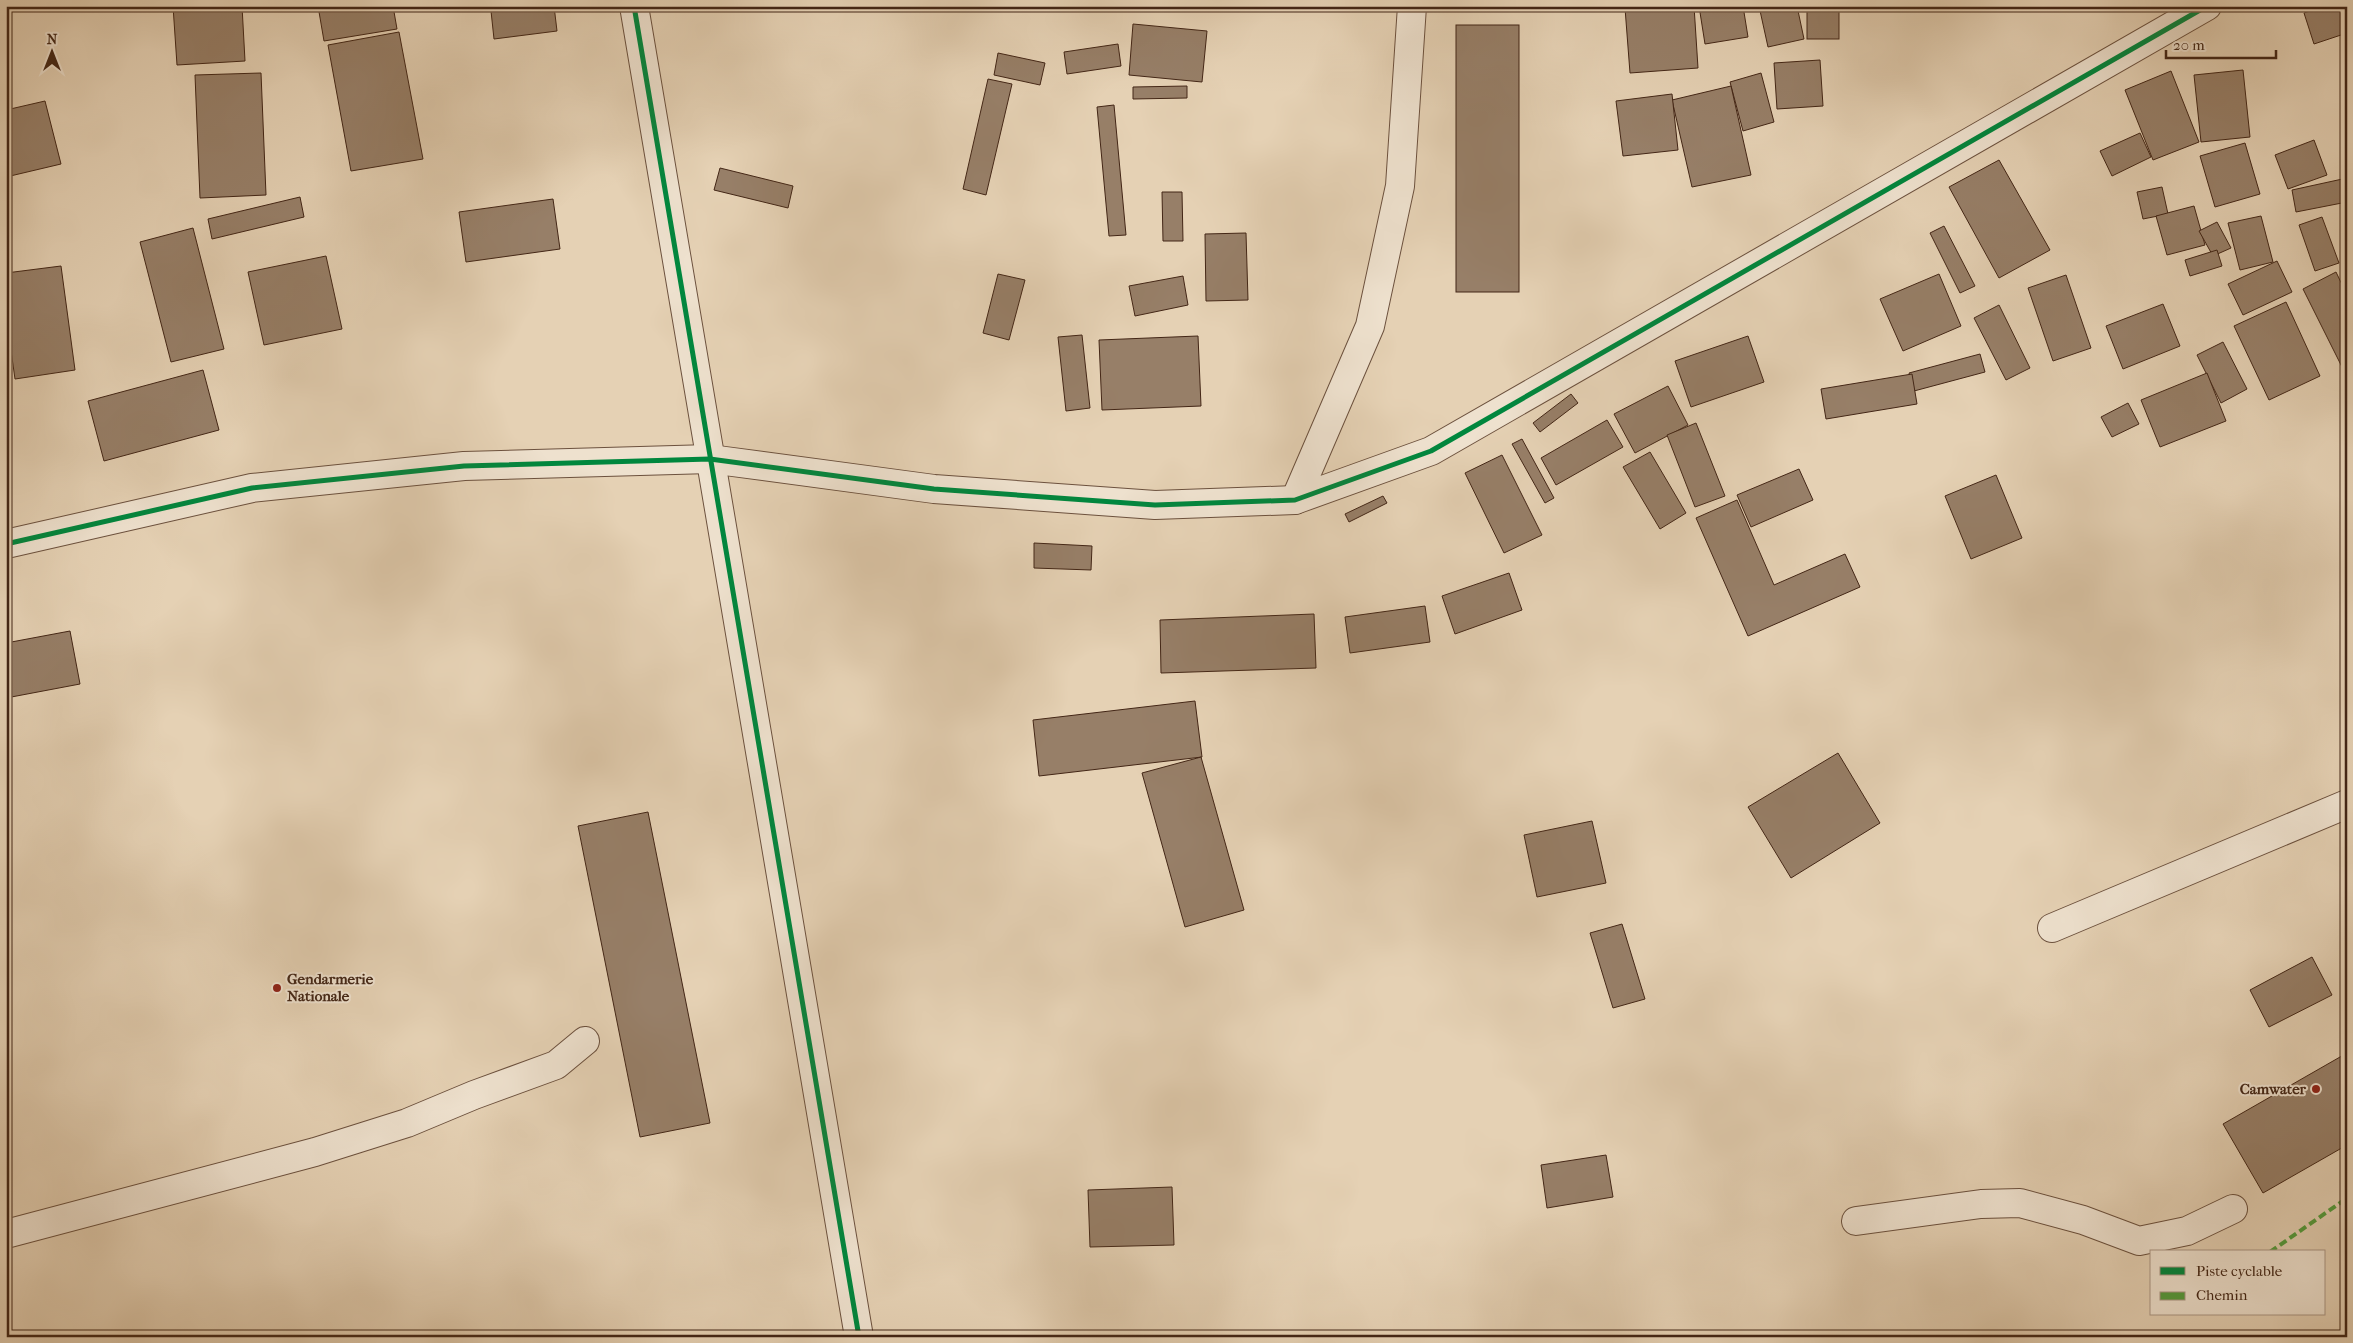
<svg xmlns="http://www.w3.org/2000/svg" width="2353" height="1343" viewBox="0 0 2353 1343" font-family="'IM FELL French Canon',serif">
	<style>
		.building { fill: #977f68; stroke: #432616 }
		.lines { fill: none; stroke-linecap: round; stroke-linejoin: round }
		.minor-casing { stroke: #6c513e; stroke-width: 30 }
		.minor { stroke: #eee1ce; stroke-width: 28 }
		.quiet { stroke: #549c3d; stroke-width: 4; stroke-dasharray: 8 4; stroke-linecap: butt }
		.cycleway-casing { stroke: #eee1ce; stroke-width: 8 }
		.cycleway { stroke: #00873e; stroke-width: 5 }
		.poi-dot { fill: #8f2418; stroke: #eee1ce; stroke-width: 2 }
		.labels { text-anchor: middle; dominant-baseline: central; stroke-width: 4; stroke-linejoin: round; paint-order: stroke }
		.poi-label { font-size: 15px; font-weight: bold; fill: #432616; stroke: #eee1ce; text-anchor: start }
	</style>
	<rect width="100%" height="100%" fill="#e5d1b4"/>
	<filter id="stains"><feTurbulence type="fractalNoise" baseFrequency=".004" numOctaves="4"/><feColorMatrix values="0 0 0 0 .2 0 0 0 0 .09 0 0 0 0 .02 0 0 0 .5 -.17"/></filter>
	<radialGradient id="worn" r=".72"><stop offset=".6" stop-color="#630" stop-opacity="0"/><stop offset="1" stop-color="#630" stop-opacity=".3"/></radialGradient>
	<g class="building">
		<path d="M173,6H242L245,61L177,65Z"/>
		<path d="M318,6H393L397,29L324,41Z"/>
		<path d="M526,6H554L557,31L494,39L491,11Z"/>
		<path d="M1027,6H1052V8L1028,10Z"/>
		<path d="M1644,6H1694L1698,68L1630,73L1625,8Z"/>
		<path d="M1699,6H1743L1748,37L1705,44Z"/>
		<path d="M1759,6H1797L1804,39L1768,47Z"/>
		<rect x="1807" y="6" width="32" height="33"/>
		<path d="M2324,6H2347V33L2314,44L2304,13Z"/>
		<path d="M1133,24L1207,31L1202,82L1129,75Z"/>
		<rect x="1456" y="25" width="63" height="267"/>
		<path d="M399,32L423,159L351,171L328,45Z"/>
		<path d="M1118,44L1121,66L1067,74L1064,52Z"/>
		<path d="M998,53L1045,63L1040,85L994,75Z"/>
		<path d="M1820,60L1823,106L1777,109L1774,63Z"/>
		<path d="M2243,70L2250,137L2201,142L2194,75Z"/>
		<path d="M2171,71L2199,142L2153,160L2125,90Z"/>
		<path d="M261,73L266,195L200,198L195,75Z"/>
		<path d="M1761,73L1774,122L1743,131L1730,82Z"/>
		<path d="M988,79L1012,84L986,195L963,189Z"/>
		<path d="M1187,86V98L1133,99V87Z"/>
		<path d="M1731,86L1751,175L1692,187L1672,100Z"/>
		<path d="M1672,94L1678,150L1623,156L1616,101Z"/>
		<path d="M45,101L61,164L6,177V110Z"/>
		<path d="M1114,105L1126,235L1109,236L1097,107Z"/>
		<path d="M2140,133L2151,157L2112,176L2100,151Z"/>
		<path d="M2314,140L2327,175L2288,189L2275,155Z"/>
		<path d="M2245,143L2260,194L2215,207L2200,156Z"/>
		<path d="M1999,160L2050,250L1999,278L1949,187Z"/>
		<path d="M720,168L793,186L788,208L714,190Z"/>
		<path d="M2347,178V202L2296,212L2292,190Z"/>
		<path d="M2162,187L2168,214L2143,219L2137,192Z"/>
		<path d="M1162,192H1182L1183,241H1163Z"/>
		<path d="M300,197L304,217L212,239L208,219Z"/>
		<path d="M553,199L560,249L466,262L459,212Z"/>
		<path d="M2194,206L2205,245L2167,255L2156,216Z"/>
		<path d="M2261,216L2273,262L2240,270L2228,223Z"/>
		<path d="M2322,217L2339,263L2315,271L2299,225Z"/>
		<path d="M2217,222L2231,248L2213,256L2199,231Z"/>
		<path d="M1944,226L1975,286L1960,293L1930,233Z"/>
		<path d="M193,228L224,349L171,362L140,242Z"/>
		<path d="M1246,233L1248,300L1206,301L1205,234Z"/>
		<path d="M2217,250L2222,266L2190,276L2185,260Z"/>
		<path d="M326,256L342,329L264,345L248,272Z"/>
		<path d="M2277,261L2292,292L2243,315L2228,284Z"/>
		<path d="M61,266L75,370L15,379L6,315V273Z"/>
		<path d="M2336,272L2347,295V370L2344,371L2303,289Z"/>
		<path d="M998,274L1025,280L1009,340L983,333Z"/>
		<path d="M1939,274L1961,326L1903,351L1880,299Z"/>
		<path d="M2066,275L2091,348L2053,361L2028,288Z"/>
		<path d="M1183,276L1188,305L1135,316L1129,286Z"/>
		<path d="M2286,302L2320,376L2269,400L2234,326Z"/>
		<path d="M2163,304L2180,346L2123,369L2106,326Z"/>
		<path d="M1999,305L2030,368L2006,380L1974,318Z"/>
		<path d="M1082,335L1090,408L1066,411L1058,337Z"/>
		<path d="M1198,336L1201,406L1102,410L1099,340Z"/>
		<path d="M1748,336L1764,382L1691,407L1675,361Z"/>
		<path d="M2223,342L2247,389L2221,403L2197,355Z"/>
		<path d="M1980,354L1985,372L1914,391L1909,373Z"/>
		<path d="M203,370L219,430L104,461L88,401Z"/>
		<path d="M2207,373L2226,421L2160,447L2141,400Z"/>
		<path d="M1912,374L1917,404L1826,419L1821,389Z"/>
		<path d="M1668,386L1688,425L1635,453L1614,414Z"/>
		<path d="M1571,394L1578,403L1540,432L1533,423Z"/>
		<path d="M2128,403L2139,424L2112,437L2101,417Z"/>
		<path d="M1607,420L1623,447L1556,485L1541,458Z"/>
		<path d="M1696,423L1725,496L1695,507L1667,435Z"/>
		<path d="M1522,439L1554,498L1545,503L1512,444Z"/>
		<path d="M1650,452L1686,513L1660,529L1623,467Z"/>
		<path d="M1502,455L1542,535L1504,553L1465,473Z"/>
		<path d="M1799,469L1813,500L1751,527L1737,495Z"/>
		<path d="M1996,475L2022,538L1971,559L1945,496Z"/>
		<path d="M1383,496L1387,503L1349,522L1345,514Z"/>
		<path d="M1737,500L1774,585L1845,554L1860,587L1748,636L1696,518Z"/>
		<path d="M1034,543L1092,546L1091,570L1034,568Z"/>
		<path d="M1509,573L1522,610L1455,634L1442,596Z"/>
		<path d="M1425,606L1430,642L1350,653L1345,617Z"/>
		<path d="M1314,614L1316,668L1161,673L1160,620Z"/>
		<path d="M70,631L80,684L6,698V643Z"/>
		<path d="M1195,701L1202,757L1039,776L1033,720Z"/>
		<path d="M1838,753L1880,823L1791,878L1748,807Z"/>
		<path d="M1201,757L1244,910L1185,927L1142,773Z"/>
		<path d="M648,812L710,1123L640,1137L578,826Z"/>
		<path d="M1592,821L1606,883L1537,897L1524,835Z"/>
		<path d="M1622,924L1645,999L1613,1008L1590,933Z"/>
		<path d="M2312,957L2332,995L2269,1027L2250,990Z"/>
		<path d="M2347,1053V1145L2263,1193L2223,1124Z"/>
		<path d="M1606,1155L1613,1197L1547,1208L1541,1165Z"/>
		<path d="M1172,1187L1174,1245L1090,1247L1088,1190Z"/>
	</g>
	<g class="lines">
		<defs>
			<g id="minor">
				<path d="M634,6L859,1337"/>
				<path d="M1295,500L1370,326L1400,186L1412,6"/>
				<path d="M6,544L252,488L464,466L710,459L934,489L1155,505L1295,500L1431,451L2207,6"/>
				<path d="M2052,928L2347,804"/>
				<path d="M1856,1221L1981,1204L2020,1203L2083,1220L2139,1241L2187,1231L2233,1209"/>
				<path d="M6,1234L315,1152L407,1123L474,1095L556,1065L585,1041"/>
			</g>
		</defs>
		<use href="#minor" class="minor-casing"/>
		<use href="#minor" class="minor"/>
		<path class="quiet" d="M2270,1252L2347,1198"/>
		<defs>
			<g id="cycleway">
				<path d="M634,6L859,1337"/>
				<path d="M6,544L252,488L464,466L710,459L934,489L1155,505L1295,500L1431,451L2207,6"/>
			</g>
		</defs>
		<use href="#cycleway" class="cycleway-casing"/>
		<use href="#cycleway" class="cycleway"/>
	</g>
	<g class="poi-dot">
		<circle cx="277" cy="988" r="5"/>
		<circle cx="2316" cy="1089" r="5"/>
	</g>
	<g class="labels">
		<g class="poi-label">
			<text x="287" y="979">Gendarmerie<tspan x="287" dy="17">Nationale</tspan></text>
			<text x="2306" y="1089" text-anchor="end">Camwater</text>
		</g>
	</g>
	<rect width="2353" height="1343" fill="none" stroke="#e5d1b4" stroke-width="25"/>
	<rect x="8" y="8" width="2338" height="1328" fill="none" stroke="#432616" stroke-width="2.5"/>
	<rect x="12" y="12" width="2328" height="1318" fill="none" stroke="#432616"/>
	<rect x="2150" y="1250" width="175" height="65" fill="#eee1ce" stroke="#aa9684"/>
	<rect x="2160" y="1267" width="25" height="8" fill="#00873e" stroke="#aa9684"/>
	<text x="2196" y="1276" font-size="15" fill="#432616">Piste cyclable</text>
	<rect x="2160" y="1292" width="25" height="8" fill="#549c3d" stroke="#aa9684"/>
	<text x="2196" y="1300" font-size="15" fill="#432616">Chemin</text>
	<g transform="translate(52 52)" stroke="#eee1ce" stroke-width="4" paint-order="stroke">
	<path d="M0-4L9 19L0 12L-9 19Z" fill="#432616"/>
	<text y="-8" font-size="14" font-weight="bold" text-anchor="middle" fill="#432616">N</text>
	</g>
	<path d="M2166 50v8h110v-8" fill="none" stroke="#432616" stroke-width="2.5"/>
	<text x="2173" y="50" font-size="15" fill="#432616" stroke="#eee1ce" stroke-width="4" paint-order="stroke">20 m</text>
	<rect width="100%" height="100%" filter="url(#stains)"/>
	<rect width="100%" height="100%" fill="url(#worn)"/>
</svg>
